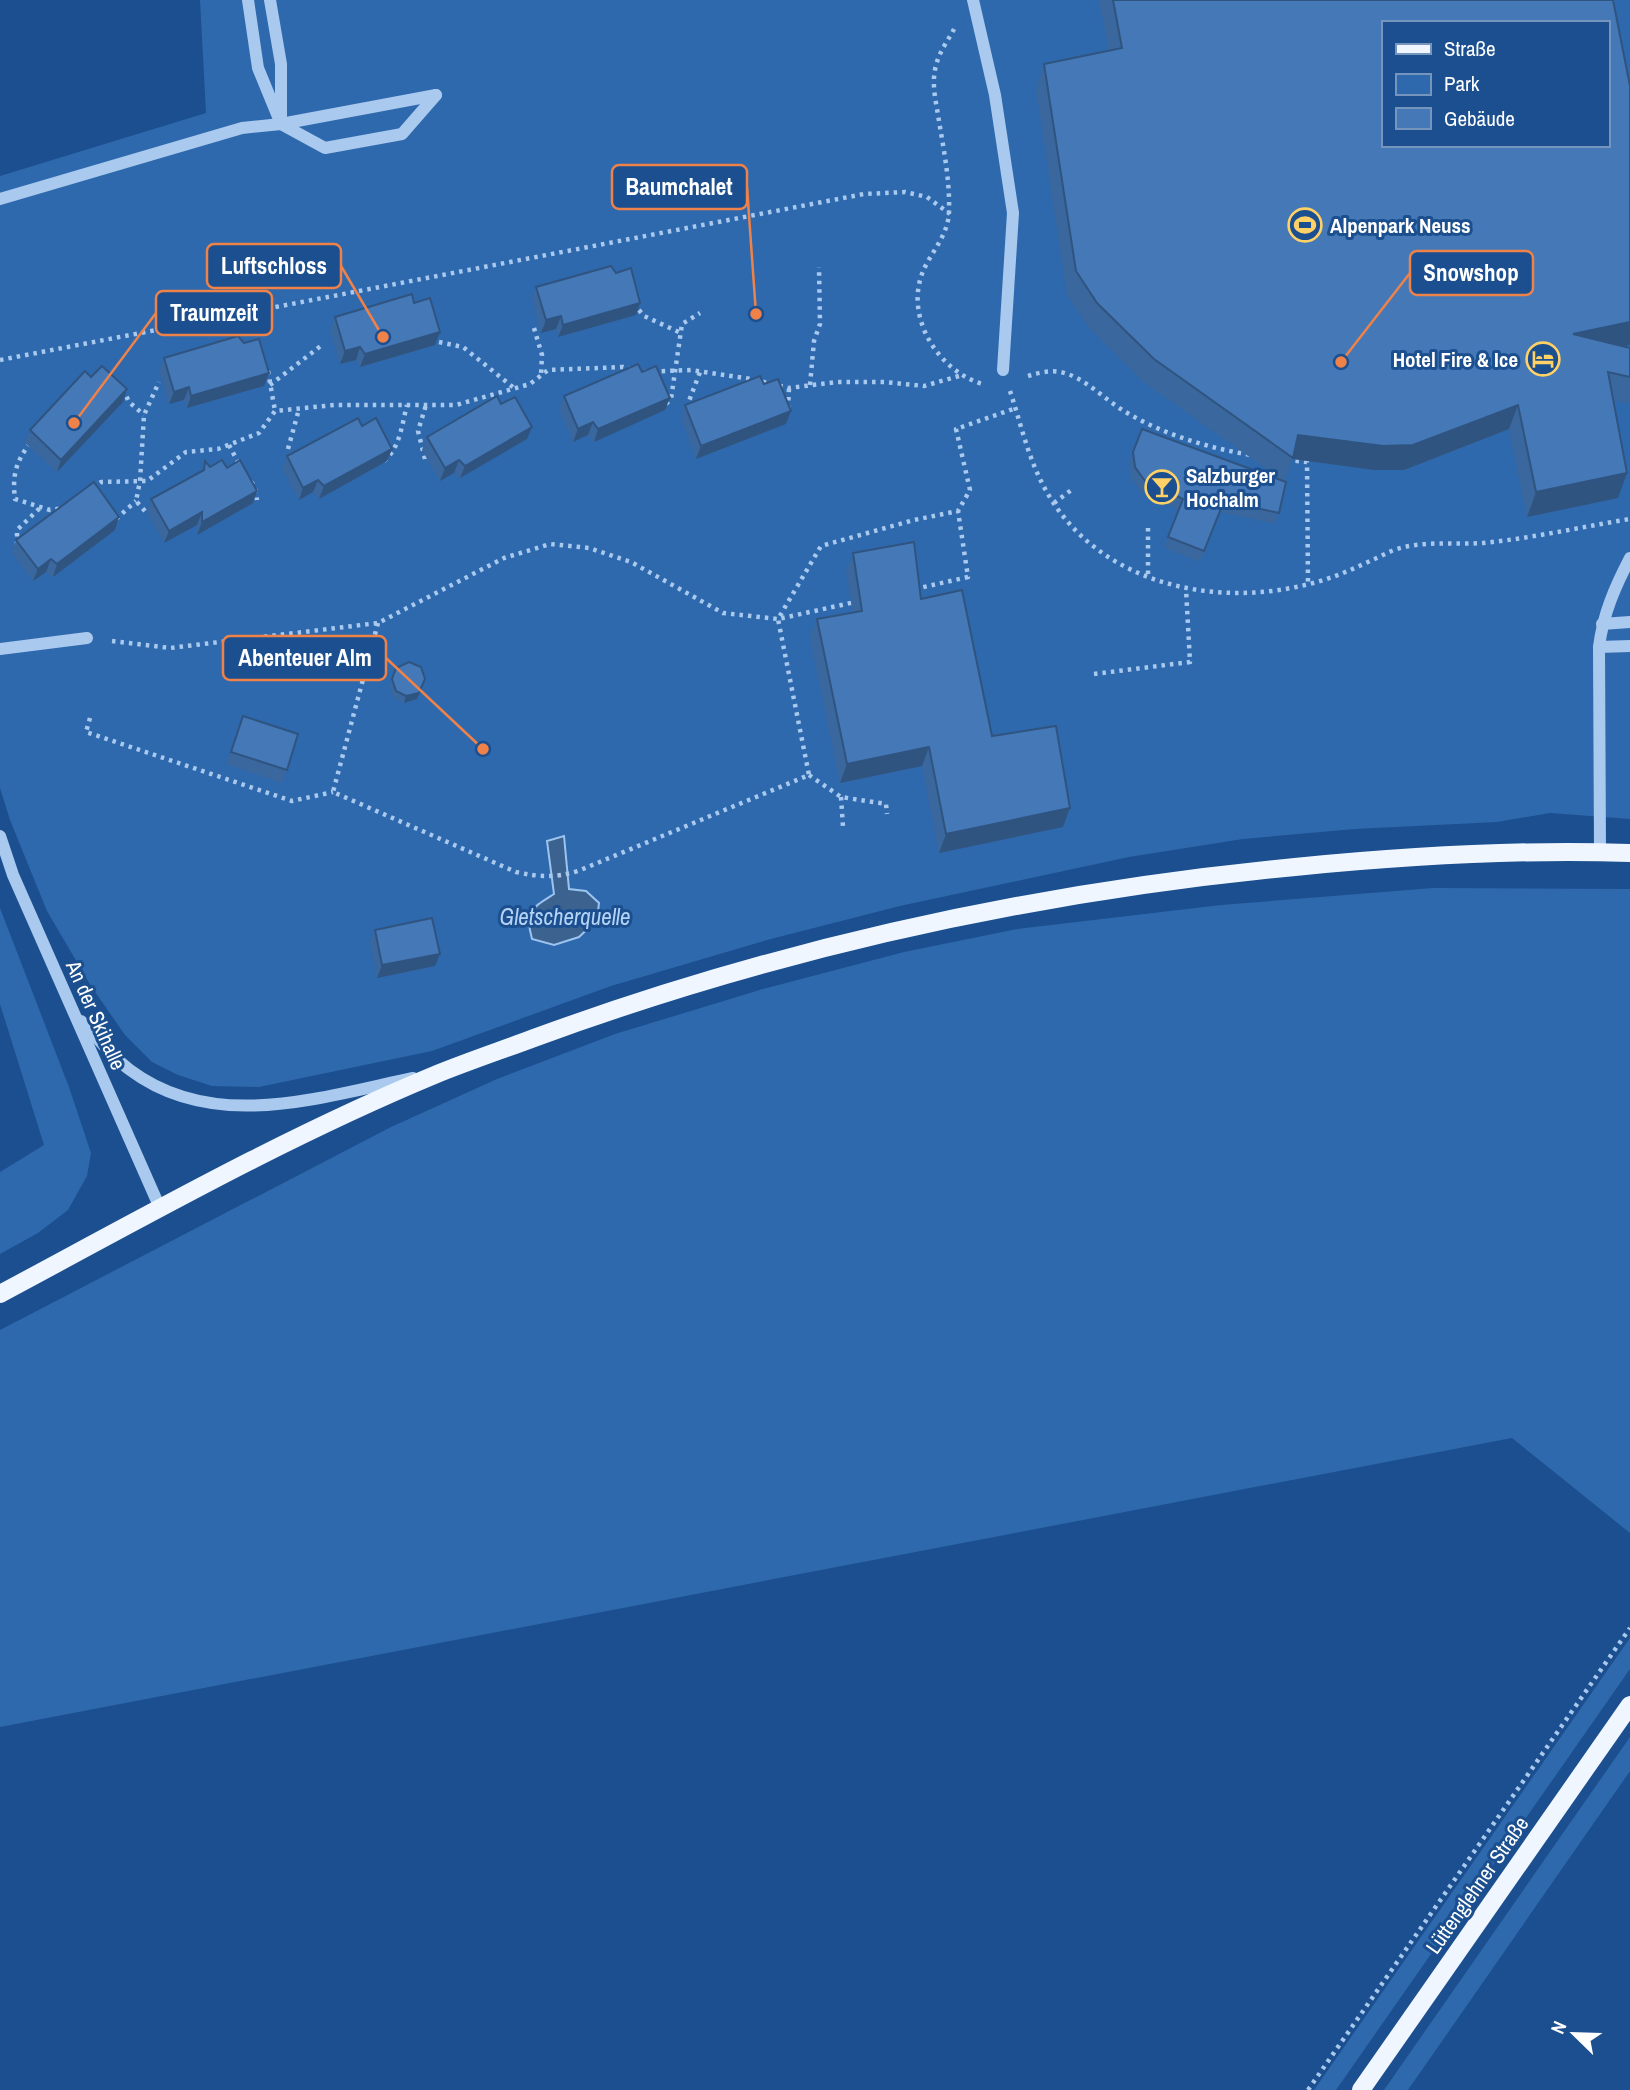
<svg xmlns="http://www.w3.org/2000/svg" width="1630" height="2090" viewBox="0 0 1630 2090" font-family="'Archivo Narrow',sans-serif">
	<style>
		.green { fill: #2e69ad; fill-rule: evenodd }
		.water { fill: #3c6290; stroke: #9cc4f0; stroke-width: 2 }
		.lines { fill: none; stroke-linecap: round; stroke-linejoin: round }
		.path { stroke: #a9c9ee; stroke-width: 4.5; stroke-dasharray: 3.5 5; stroke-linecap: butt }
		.minor { stroke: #a9c9ee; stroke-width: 12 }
		.major { stroke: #f0f6ff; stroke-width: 18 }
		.wall { fill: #3a679d }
		.shaded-wall { fill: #305480 }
		.building { fill: #4478b7; stroke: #305480; stroke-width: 2; fill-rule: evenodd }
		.labels { text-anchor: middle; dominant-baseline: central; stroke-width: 6; stroke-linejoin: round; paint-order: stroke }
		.poi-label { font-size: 21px; font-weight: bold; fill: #fff; stroke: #1b4f8f; text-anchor: start }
		.street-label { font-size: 21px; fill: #fff; stroke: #1b4f8f }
		.water-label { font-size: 23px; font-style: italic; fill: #b5d3f5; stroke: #1b4f8f }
		.leader { fill: none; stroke: #ee8249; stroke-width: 2.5 }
		.callout-dot { fill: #ee8249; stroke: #1b4f8f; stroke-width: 2.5 }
		.callout { fill: #1b4f8f; stroke: #ee8249; stroke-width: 2.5 }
		.callout-label { font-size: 23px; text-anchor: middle; font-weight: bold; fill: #fff }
	</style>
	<rect width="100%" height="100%" fill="#1b4f8f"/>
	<g class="green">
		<path d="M200,0H1630V819L1550,813L1497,822L1355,829L1243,839L1129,857L900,906L767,940L611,986L432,1051L259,1087L212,1086L178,1075L152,1062L125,1035L91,986L47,911L10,820L0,788V176L206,113ZM1383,23H1607V145H1383Z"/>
		<path d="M1433,888L1630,889V1533L1512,1438L0,1727V1330L391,1127L497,1079L615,1034L763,989L904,952L1017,929L1221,905Z"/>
		<path d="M0,908L69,1087L91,1153L87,1176L68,1210L38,1233L0,1254V1172L44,1145L0,1004Z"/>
		<path d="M1630,1638V1669L1336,2090H1314Z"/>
		<path d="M1630,1737V1771L1408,2090H1384Z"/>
	</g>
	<path class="water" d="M564,836L569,889L586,891L599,903L597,920L579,937L554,945L532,939C524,911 532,908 554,894L547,841Z"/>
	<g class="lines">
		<g class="path">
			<path d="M954,29C949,39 940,51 937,62C931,80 935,97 938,115C943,146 950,179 949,211C949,233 933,250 924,269C903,315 937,370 982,384"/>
			<path d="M639,310L644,316L681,333"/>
			<path d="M534,328L542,355L541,375"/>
			<path d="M439,342L463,347L514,388"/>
			<path d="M0,360L864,194L905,192L927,197L950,214"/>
			<path d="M268,371L275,411"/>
			<path d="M1028,376C1038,373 1049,370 1060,372C1083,376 1104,399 1124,411C1162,434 1208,448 1251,455"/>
			<path d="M270,385L322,345"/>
			<path d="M810,385L814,341L820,324L819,267"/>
			<path d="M123,389L129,402L144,415"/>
			<path d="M1010,391C1020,421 1027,453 1041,481C1089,580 1206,609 1305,585C1328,580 1349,571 1370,561C1378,558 1386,553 1394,550C1423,540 1454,545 1483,543C1533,538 1581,527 1630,519"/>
			<path d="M666,404L671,399L682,324L700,313"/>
			<path d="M689,408V401L700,372"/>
			<path d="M788,409L789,388"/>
			<path d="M30,443C16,462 12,475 15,499L50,510L63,508"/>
			<path d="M229,445L240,466"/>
			<path d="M288,449L299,409"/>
			<path d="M425,459L418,431L426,405"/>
			<path d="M1287,460L1307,462L1308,585"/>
			<path d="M384,461C400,448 402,424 407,405"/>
			<path d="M251,482L255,487L257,500"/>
			<path d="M93,488L101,482L147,481L186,452L218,449L259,433L275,411L334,405H456L530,384L548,370L623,367L639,372L691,370L751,379L789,388L837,382H885L924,386L959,376"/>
			<path d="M1054,503L1074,488"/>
			<path d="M145,511L136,501L140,481L144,415L159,382"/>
			<path d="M116,519L136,501"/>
			<path d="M1148,528V578"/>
			<path d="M17,545V530L41,507"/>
			<path d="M915,589L968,577L958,511"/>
			<path d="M378,623L333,792L516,872C539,877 555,878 578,871L809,775L778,619L855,602"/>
			<path d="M112,641L170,648L378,623L504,558L550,544L589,548L631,562L723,613L778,619L821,546L914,520L958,511L970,490L956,429L1016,408"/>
			<path d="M1094,674L1190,662L1186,589"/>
			<path d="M90,718L86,732L292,801L333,792"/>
			<path d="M809,775L841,797L886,804L887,814"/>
			<path d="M841,797L843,827"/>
			<path d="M1308,2090L1630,1628"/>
		</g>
		<g class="minor">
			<path d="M248,0L258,68L281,124L325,148L402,134L436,95"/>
			<path d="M270,0L281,64V116"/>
			<path d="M973,0L995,95L1013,213L1003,370"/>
			<path d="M0,199L242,128L281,124L436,95"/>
			<path d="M1602,624L1630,622"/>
			<path d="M1599,647L1630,646"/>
			<path d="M0,649L87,638"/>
			<path d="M0,836L13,875L160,1208"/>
			<path d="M1600,852L1599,647C1603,614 1615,587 1630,558"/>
			<path d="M81,1021C97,1037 112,1057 130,1070C214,1133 321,1097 413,1078"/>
		</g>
		<g class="major">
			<path d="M0,1294C144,1217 287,1136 437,1074C469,1061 502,1050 534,1038C782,947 1033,892 1295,867C1406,856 1519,849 1630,853"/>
			<path d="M1361,2090L1630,1705"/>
		</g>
	</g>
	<g class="wall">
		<path d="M1099,0H1613L1630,86V345L1624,346L1630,348V404L1613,400L1618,498L1527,517L1509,429L1404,470H1374L1293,459L1285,481L1279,513L1275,524L1220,512L1200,562L1164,548L1179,510L1141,492L1131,478L1129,463L1142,429L1282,480L1145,383L1089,328L1067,295L1036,89L1044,64L1109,51Z"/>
		<path d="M616,273L640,303L636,315L558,337L556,329L541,333L532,299L536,287Z"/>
		<path d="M414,303L440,332L435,345L360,367L356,360L340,364L330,330L335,317Z"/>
		<path d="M244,343L269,373L264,386L187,408L184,400L169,404L159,371L164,358Z"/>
		<path d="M642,372L665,410L594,442L588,435L573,442L559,409L564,396Z"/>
		<path d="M91,377L127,389L123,402L57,472L25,443L30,430Z"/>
		<path d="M764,384L786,424L696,459L681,418L685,405Z"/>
		<path d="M501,404L532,427L527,439L460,478L454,473L440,481L422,450L427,437Z"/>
		<path d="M362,426L392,449L387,461L319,499L313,492L299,500L282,469L287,456Z"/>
		<path d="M205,461L210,467L227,468L253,503L197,535V525L164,543L147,512L151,499L201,472Z"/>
		<path d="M115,530L53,577L46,572L33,581L12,553L16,540Z"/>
		<path d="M853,553L921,599L992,736L1063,827L939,853L922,766L840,783L810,638L817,619L853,613L846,572Z"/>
		<path d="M396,668L417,699L404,703L393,697L390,686Z"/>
		<path d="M243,716L287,770L282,783L226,764Z"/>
		<path d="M375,930L435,966L377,978L370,942Z"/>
	</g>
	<g class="shaded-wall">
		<path d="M640,303L636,315L558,337L563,325Z"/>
		<path d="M561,316L556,329L541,333L546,320Z"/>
		<path d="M1630,322V345L1565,358L1573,334Z"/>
		<path d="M440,332L435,345L360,367L365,354Z"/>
		<path d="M360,347L356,360L340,364L345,351Z"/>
		<path d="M269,373L264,386L187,408L191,396Z"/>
		<path d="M189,387L184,400L169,404L174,392Z"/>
		<path d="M127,389L123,402L57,472L61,460Z"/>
		<path d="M670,398L665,410L594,442L598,429Z"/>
		<path d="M1518,405L1509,429L1404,470H1374L1293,459L1298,435Z"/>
		<path d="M791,411L786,424L696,459L701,446Z"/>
		<path d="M593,422L588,435L573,442L578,429Z"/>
		<path d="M532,427L527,439L460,478L465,466Z"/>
		<path d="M392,449L387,461L319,499L324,486Z"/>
		<path d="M459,460L454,473L440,481L445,468Z"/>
		<path d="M1627,473L1618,498L1527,517L1536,492Z"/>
		<path d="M318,480L313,492L299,500L303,488Z"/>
		<path d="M257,491L253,503L197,535L202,522Z"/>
		<path d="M202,512L197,525L164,543L169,531Z"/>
		<path d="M119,517L115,530L53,577L57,564Z"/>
		<path d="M51,559L46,572L33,581L38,569Z"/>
		<path d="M425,679L417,699L404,703L406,696Z"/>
		<path d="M929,747L922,766L840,783L847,764Z"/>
		<path d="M1070,808L1063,827L939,853L946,834Z"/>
		<path d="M440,954L435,966L377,978L382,965Z"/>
	</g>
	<g class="building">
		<path d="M1113,0H1613L1630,86V322L1573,334L1630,348V377L1608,372L1627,473L1536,492L1518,405L1413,445L1383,446L1298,435L1293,458L1154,359L1097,303L1076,271L1044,64L1122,48ZM1383,23H1607V145H1383Z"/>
		<path d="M611,266L616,273L631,268L640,303L563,325L561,316L546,320L536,287Z"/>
		<path d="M412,294L414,303L430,298L440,332L365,354L360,347L345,351L335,317Z"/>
		<path d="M238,336L244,343L259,339L269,373L191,396L189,387L174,392L164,358Z"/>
		<path d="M638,364L642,372L656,366L670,398L598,429L593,422L578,429L564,396Z"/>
		<path d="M102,366L127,389L61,460L30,430L85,371L91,377Z"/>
		<path d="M760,376L764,384L778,379L791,411L701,446L685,405Z"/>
		<path d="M497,396L501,404L515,397L532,427L465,466L459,460L445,468L427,437Z"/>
		<path d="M358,418L362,426L376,418L392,449L324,486L318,480L303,488L287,456Z"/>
		<path d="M1142,429L1286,482L1279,513L1224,501L1204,551L1168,537L1183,499L1145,481L1135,467L1133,452Z"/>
		<path d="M222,460L227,468L240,460L257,491L202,522V512L169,531L151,499L204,470L205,461L210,467Z"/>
		<path d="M94,482L119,517L57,564L51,559L38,569L16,540Z"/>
		<path d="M914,542L921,599L962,590L992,736L1056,726L1070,808L946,834L929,747L847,764L817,619L862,611L853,553Z"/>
		<path d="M409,662L421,667L425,679L419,693L406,696L396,691L392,679L396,668Z"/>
		<path d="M243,716L298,734L287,770L231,752Z"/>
		<path d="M432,918L440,954L382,965L375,930Z"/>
	</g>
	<defs>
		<symbol id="stadium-ring" viewBox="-11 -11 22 22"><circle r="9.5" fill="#1b4f8f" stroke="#ffd166" stroke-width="1.5"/><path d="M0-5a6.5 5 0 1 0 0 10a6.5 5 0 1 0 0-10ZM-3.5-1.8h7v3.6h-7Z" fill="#ffd166"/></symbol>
		<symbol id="hotel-ring" viewBox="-11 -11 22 22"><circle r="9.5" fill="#1b4f8f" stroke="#ffd166" stroke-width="1.5"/><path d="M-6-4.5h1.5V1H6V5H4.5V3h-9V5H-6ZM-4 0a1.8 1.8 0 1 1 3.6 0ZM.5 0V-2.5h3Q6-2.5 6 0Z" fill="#ffd166"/></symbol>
		<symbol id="bar-ring" viewBox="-11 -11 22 22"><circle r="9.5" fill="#1b4f8f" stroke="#ffd166" stroke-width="1.5"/><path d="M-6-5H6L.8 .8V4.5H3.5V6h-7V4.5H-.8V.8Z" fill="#ffd166"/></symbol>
	</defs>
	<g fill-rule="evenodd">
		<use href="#stadium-ring" x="1286" y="206" width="38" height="38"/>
		<use href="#hotel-ring" x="1524" y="340" width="38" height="38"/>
		<use href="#bar-ring" x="1143" y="468" width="38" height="38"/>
	</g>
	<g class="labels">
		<g class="poi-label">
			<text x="1330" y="225">Alpenpark Neuss</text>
			<text x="1518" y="359" text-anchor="end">Hotel Fire &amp; Ice</text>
			<text x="1186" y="475">Salzburger<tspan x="1186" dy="24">Hochalm</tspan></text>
		</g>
		<g class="street-label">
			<text transform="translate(96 1015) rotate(66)">An der Skihalle</text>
			<text transform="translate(1477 1885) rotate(-55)">Lüttenglehner Straße</text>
		</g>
		<g class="water-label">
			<text x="565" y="916">Gletscherquelle</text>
		</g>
	</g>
	<path class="leader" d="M756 314L747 187M383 337L341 266M1341 362L1410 273M74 423L156 313M483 749L386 658"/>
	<g class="callout-dot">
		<circle cx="756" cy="314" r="7"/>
		<circle cx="383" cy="337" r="7"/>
		<circle cx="1341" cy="362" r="7"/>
		<circle cx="74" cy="423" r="7"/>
		<circle cx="483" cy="749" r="7"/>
	</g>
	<g class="callout">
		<rect x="612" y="165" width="135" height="44" rx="7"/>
		<rect x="207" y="244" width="134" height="44" rx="7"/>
		<rect x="1410" y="251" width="123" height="44" rx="7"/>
		<rect x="156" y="291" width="116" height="44" rx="7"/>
		<rect x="223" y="636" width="163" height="44" rx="7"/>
	</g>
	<g class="callout-label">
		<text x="679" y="195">Baumchalet</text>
		<text x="274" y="274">Luftschloss</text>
		<text x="1471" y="281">Snowshop</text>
		<text x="214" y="321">Traumzeit</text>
		<text x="305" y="666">Abenteuer Alm</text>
	</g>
	<rect x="1382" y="21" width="228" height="126" fill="#1b4f8f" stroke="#7695bc" stroke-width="2"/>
	<rect x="1396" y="44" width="35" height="10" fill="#f0f6ff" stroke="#7695bc" stroke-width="2"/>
	<text x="1444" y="56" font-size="21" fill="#ffffff">Straße</text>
	<rect x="1396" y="74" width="35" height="21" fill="#2e69ad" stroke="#7695bc" stroke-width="2"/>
	<text x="1444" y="91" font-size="21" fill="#ffffff">Park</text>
	<rect x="1396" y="108" width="35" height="21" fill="#4478b7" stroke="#7695bc" stroke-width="2"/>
	<text x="1444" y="126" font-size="21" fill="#ffffff">Gebäude</text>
	<g transform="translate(1574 2034) rotate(293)" stroke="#1b4f8f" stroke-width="5" paint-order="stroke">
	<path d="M0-5L12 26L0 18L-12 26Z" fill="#ffffff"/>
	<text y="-10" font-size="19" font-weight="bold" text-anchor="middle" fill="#ffffff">N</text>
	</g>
</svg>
